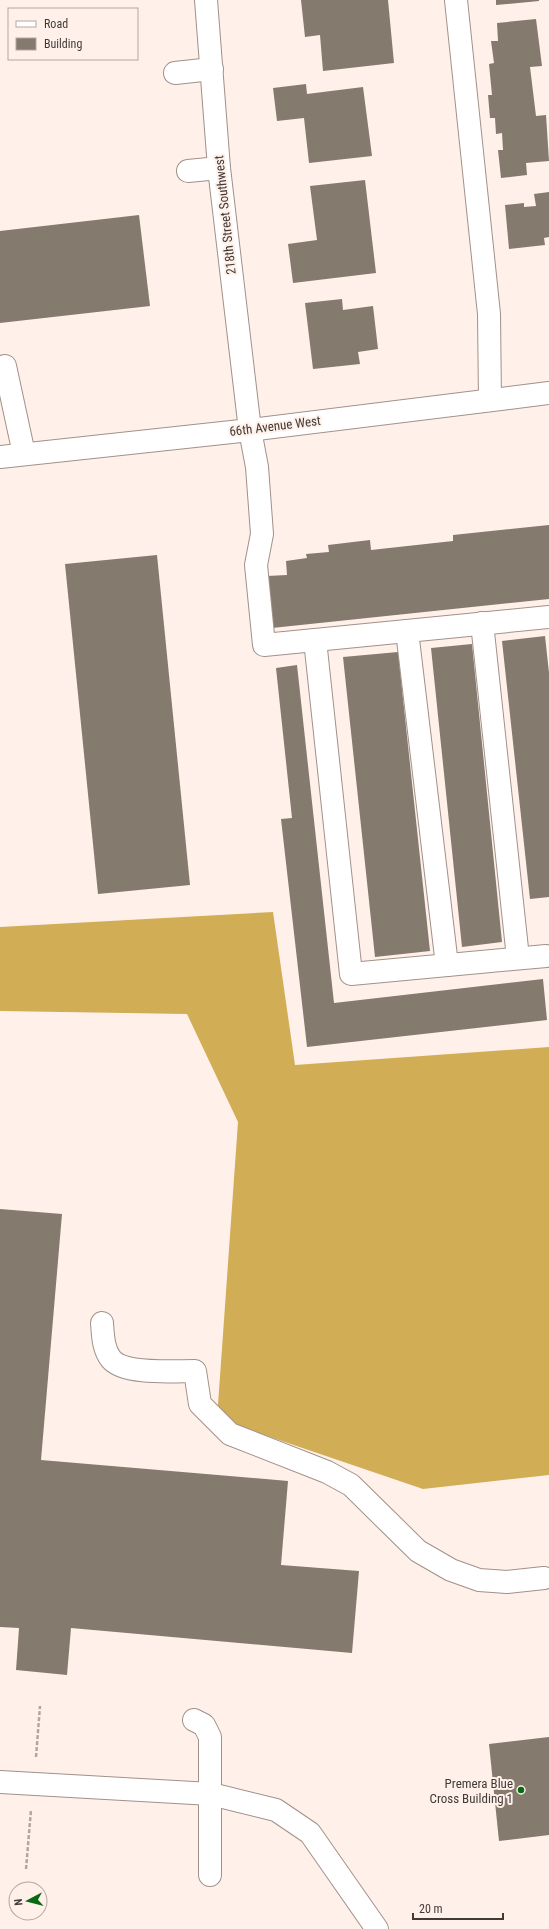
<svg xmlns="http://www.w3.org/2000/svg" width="549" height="1929" viewBox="0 0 549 1929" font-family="'Roboto Condensed',sans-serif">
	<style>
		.forest { fill: #d1ad56 }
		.building { fill: #857a6e }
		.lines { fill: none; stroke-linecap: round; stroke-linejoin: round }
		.minor-casing { stroke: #a19189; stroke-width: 24 }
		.major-casing { stroke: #a19189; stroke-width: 24 }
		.path { stroke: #b1a6a0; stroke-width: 2.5; stroke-dasharray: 4 2; stroke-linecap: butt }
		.minor { stroke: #fff; stroke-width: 22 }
		.major { stroke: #fff; stroke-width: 22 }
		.poi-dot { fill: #076914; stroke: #fff0e9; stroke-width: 1.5 }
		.labels { text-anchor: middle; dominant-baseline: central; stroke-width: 4; stroke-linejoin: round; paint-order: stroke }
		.street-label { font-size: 13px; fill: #413b37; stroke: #fff0e9 }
		.poi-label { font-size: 13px; fill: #413b37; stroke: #fff0e9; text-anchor: end }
	</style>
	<rect width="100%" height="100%" fill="#fff0e9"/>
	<path class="forest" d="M273,912L295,1065L549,1047V1475L423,1489L217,1419L238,1122L187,1014L0,1011V927Z"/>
	<g class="building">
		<path d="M301,0H388L394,63L323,71L320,35L305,37Z"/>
		<path d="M496,0H539V1L496,5Z"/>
		<path d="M536,19L542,66L530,67L536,116L546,115L549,161L526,163L527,175L501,178L498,150H503L502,133L496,134L495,118H490L488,95H492L489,64L494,63L491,41H498L497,23Z"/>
		<path d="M306,84L307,94L363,87L372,156L309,163L304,118L277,121L273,88Z"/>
		<path d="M365,180L376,273L293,283L288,244L317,240L310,186Z"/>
		<path d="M549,192V237L544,238L545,245L509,249L505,205L524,203V207L536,206L534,194Z"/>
		<path d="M139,215L150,306L0,323V231Z"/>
		<path d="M342,299L343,310L373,306L378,349L358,352L360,364L313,369L305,303Z"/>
		<path d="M549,525V599L272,628L267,576L287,575L286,561L307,558L306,554L329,552L328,545L370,540L371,550L453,541V535Z"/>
		<path d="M157,555L190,885L98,894L65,564Z"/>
		<path d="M545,636L549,673V897L530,899L502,641Z"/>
		<path d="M472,644L502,942L462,947L431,648Z"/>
		<path d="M398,652L430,951L375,957L343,657Z"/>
		<path d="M297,665L334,1003L543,979L547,1020L307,1047L281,819L292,818L276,668Z"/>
		<path d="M0,1209L62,1214L41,1460L288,1481L281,1565L359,1571L352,1653L71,1628L67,1675L16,1670L19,1628L0,1627Z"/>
		<path d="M549,1737V1835L499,1841L489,1744Z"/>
	</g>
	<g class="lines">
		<defs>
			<g id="minor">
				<path d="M206,0L219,168L250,430L257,467L262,534L256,565L264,645L549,617"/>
				<path d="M456,0L489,314L490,400"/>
				<path d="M175,73L212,69"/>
				<path d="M188,171L219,168"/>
				<path d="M5,366L24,454"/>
				<path d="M482,623L518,958"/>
				<path d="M407,631L447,965"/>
				<path d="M315,640L351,974L546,956"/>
				<path d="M102,1323C103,1335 103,1349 111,1359C124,1375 174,1371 195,1371L200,1404L230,1434L327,1472L351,1485L418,1551L451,1570L479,1580L507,1582L544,1578"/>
				<path d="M194,1720L204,1725L210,1737V1875"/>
				<path d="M0,1782L211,1794L276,1810L310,1833L377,1929"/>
			</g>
			<path id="major" d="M0,457L250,430L549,393"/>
		</defs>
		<use href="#minor" class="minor-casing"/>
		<use href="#major" class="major-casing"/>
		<g class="path">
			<path d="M36,1757L40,1706"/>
			<path d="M26,1869L31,1810"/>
		</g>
		<use href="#minor" class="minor"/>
		<use href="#major" class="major"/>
	</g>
	<circle class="poi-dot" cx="521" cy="1790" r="4"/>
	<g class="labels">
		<g class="street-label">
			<text transform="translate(225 215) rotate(-96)">218th Street Southwest</text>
			<text transform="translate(275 426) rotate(-7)">66th Avenue West</text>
		</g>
		<g class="poi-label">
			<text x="513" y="1783">Premera Blue<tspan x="513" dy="15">Cross Building 1</tspan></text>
		</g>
	</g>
	<rect x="8" y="8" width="130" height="52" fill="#fff0e9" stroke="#b3a8a2"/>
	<rect x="16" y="21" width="20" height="6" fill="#ffffff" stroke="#b3a8a2"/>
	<text x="44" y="28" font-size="12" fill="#413b37">Road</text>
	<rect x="16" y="38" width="20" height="12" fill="#857a6e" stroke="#b3a8a2"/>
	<text x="44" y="48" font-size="12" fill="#413b37">Building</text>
	<g transform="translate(28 1901) rotate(263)"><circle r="19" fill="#fff0e9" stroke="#b3a8a2"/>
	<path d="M0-3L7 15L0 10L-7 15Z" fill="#076914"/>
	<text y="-6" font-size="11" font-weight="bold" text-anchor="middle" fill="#413b37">N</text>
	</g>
	<path d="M413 1913v6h90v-6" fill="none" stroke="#413b37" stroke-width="2"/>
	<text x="419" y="1913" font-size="12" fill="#413b37" stroke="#fff0e9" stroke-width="3" paint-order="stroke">20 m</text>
</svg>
